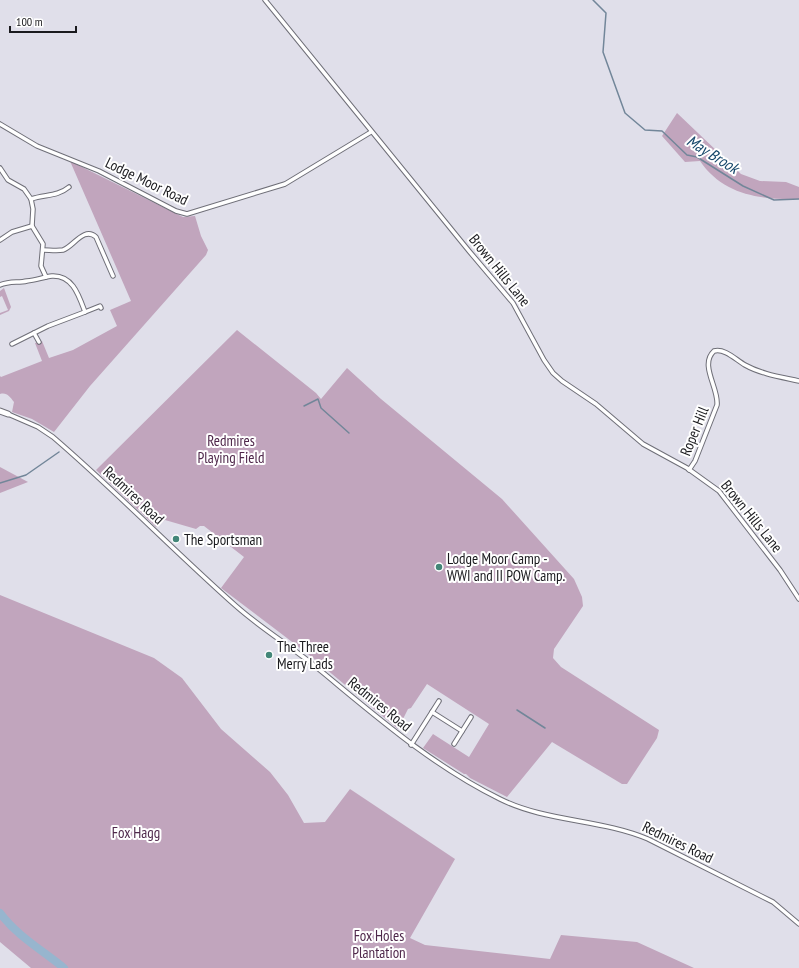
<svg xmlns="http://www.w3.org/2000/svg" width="799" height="968" viewBox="0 0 799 968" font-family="'PT Sans Narrow',sans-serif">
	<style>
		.green { fill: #c1a5bd }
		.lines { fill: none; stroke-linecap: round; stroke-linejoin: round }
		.stream { stroke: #728699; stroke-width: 1.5 }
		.river { stroke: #97b5ce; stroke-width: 8 }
		.street-casing { stroke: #6f6f78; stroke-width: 5.5 }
		.secondary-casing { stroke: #6f6f78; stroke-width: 7 }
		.street { stroke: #fff; stroke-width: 3.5 }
		.secondary { stroke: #fff; stroke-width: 5 }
		.poi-dot { fill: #438678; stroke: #fff; stroke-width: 1.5 }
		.labels { text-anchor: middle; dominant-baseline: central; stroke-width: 4; stroke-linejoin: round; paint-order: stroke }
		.street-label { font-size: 15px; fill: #1a1a1e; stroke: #fff }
		.park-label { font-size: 15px; fill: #4f284b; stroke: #fff }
		.poi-label { font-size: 15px; fill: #1a1a1e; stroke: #fff; text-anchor: start }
		.water-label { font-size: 16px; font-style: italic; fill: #15476a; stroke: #fff }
	</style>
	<rect width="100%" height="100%" fill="#e0dfea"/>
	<g class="green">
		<path d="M677,113L741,174L760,181L786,182L799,187V199C761,200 723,195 700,161L685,162L662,136Z"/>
		<path d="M70,161L183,217L195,216L201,236L208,250L206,255L90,386L54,432L32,419L12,412L14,402C10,397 7,392 0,394V376L1,377L42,361L35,343L42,341L49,358L73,350L117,326L110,310L131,301Z"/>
		<path d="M4,288L11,307L9,311L0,315V313L8,310L2,296L0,297V291Z"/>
		<path d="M237,330L316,393L321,399L347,368L381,399L502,499L574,579L582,597L583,606L554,649L553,658L561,667L659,730L657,738L627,784H622L552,742L507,797L470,778L466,774H464L423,748L433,734L469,757L489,724L427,684L411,708L408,709L398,729L308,654L221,588L244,557L204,526H200L196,529L165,520L156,527L96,470Z"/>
		<path d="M0,467L28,482L0,493Z"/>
		<path d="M0,595L154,658L182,678L221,729L270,772L288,795L304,823L325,822L350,789L455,859L410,938L425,945L550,959L561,935L637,942L694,968H31L0,942Z"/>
	</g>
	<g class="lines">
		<g class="stream">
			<path d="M593,0L606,13L603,52L625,113L645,130L662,131L687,155L697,157L743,186L774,200L799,199"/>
			<path d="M304,406L318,399L321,408L349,433"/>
			<path d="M0,483L26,475L59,452"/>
			<path d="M517,710L545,728"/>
		</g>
		<path class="river" d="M0,913C17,936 42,950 64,968"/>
		<defs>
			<g id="street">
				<path d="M265,0L469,251L513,303L544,360L553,373L562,381L596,404L643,444L687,468L719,491L780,570L799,599"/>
				<path d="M0,124L37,146L99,171L176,211L187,214L285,184L371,132"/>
				<path d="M0,168L8,180L24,189L31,199L33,209L32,226L43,244L41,266L46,277"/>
				<path d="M31,199C45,194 57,197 69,187"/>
				<path d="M0,240L12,232L32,226"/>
				<path d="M43,250C49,250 57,251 63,250C73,247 84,226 96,237L113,276"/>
				<path d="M0,285C9,281 18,283 27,281C36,280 44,277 52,276C73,275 79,296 85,312L48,326L12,344"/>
				<path d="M85,312L100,306L101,308"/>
				<path d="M34,333L39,342"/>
				<path d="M8,414L38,427L53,437C116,491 174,551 236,606C263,630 294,648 321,671C378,718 433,766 500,799C546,822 601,819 648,839L773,902L799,924"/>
				<path d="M689,470L695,461L717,405C719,388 699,365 714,351C725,348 736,360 745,365C761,374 781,377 799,381"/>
				<path d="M432,712L462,731"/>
				<path d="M454,744L471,717"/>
				<path d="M411,745L439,701"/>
			</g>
			<path id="secondary" d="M0,411L8,414"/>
		</defs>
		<use href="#street" class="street-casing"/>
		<use href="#secondary" class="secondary-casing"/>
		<use href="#street" class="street"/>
		<use href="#secondary" class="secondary"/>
	</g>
	<g class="poi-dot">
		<circle cx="176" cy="539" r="4"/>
		<circle cx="439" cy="567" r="4"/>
		<circle cx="269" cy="655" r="4"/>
	</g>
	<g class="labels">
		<g class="street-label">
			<text transform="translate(147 181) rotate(26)">Lodge Moor Road</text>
			<text transform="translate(500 270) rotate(51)">Brown Hills Lane</text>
			<text transform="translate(694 431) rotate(-68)">Roper Hill</text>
			<text transform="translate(134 495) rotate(43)">Redmires Road</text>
			<text transform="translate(752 516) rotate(51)">Brown Hills Lane</text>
			<text transform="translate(380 704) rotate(39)">Redmires Road</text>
			<text transform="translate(678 842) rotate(26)">Redmires Road</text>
		</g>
		<g class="park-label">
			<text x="231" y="440">Redmires<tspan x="231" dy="17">Playing Field</tspan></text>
			<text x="136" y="832">Fox Hagg</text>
			<text x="379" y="935">Fox Holes<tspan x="379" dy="17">Plantation</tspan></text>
		</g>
		<g class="poi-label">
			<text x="184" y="539">The Sportsman</text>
			<text x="447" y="558">Lodge Moor Camp -<tspan x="447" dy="17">WWI and II POW Camp.</tspan></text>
			<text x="277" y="646">The Three<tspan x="277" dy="17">Merry Lads</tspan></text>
		</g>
		<g class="water-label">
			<text transform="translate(713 154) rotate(32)">May Brook</text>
		</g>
	</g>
	<path d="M10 26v6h66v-6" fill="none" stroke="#1a1a1e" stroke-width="2"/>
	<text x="16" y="26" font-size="12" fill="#1a1a1e" stroke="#ffffff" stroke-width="3" paint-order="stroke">100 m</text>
</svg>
